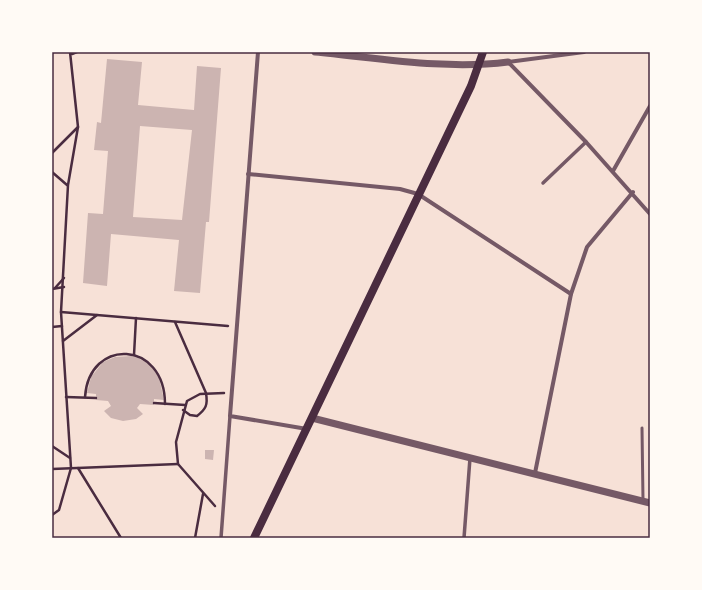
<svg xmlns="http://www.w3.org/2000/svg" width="702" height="590" viewBox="0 0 702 590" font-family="Barlow,sans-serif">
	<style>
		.building { fill: #ccb4b1; fill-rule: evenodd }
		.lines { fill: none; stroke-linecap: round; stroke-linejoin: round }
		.path { stroke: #4a2c40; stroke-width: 2.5 }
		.service { stroke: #755966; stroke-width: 3 }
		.pedestrian { stroke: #755966; stroke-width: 3.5 }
		.minor { stroke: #755966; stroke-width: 4 }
		.tertiary { stroke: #755966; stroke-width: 7 }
		.secondary { stroke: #4a2c40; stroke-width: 8 }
		.neatline { fill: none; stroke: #4a2c40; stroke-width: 1.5 }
	</style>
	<rect width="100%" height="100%" fill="#f7e1d7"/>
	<g class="building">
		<path d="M107,59L142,62L138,105L194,110L197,66L221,68L209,222H206L200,293L174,291L179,240L111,234L107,286L83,283L88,213L103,214L108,151L94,150L97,122L101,123ZM140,126L192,130L182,220L133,217Z"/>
		<path d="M131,356L138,358L151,365L159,377L164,400L154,399V405L140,404L137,408L143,414L136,419L123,421L111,418L104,411L111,406L108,401L96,400V394L87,393L91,377L103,362L115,357Z"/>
		<path d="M205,450H214L213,460L205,459Z"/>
	</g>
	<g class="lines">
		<g class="path">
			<path d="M52,53L54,52"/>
			<path d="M72,54L77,52"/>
			<path d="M52,153L78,127"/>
			<path d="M52,172L67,185"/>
			<path d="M55,288L64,278"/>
			<path d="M52,289L64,287"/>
			<path d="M61,312L228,326"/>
			<path d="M175,322L206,393C208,405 206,409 197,416L190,415L183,410"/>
			<path d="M52,327L62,326"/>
			<path d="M63,341L97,315"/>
			<path d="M134,355L136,318"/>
			<path d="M66,397L96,398"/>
			<path d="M85,397C89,337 165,340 165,404"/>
			<path d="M154,403L185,405"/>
			<path d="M52,446L70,458"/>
			<path d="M78,468L121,538"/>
			<path d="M52,469L178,464"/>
			<path d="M215,506L178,464L176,442L187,401L200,394L224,393"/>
			<path d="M52,515L59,510L71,468L61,312L68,185L78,127L70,52"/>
			<path d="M195,538L203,494"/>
		</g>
		<path class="service" d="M642,428L643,500"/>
		<g class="pedestrian">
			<path d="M543,183L586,142"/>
			<path d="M221,538L230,416"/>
			<path d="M464,538L470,458"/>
		</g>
		<g class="minor">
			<path d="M258,52L230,416L307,429"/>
			<path d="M508,62L586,142L650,214"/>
			<path d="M508,62L584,52"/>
			<path d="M613,171L650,106"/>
			<path d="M248,174L400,189L418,194L571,294"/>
			<path d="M535,473L571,294L587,247L633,192"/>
		</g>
		<g class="tertiary">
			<path d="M315,52C379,58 445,70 508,62"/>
			<path d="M312,418L650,503"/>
		</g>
		<path class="secondary" d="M254,538L471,86L483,52"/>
	</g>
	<rect width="702" height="590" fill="none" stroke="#fffaf5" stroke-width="106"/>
	<rect x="53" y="53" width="596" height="484" class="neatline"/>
</svg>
